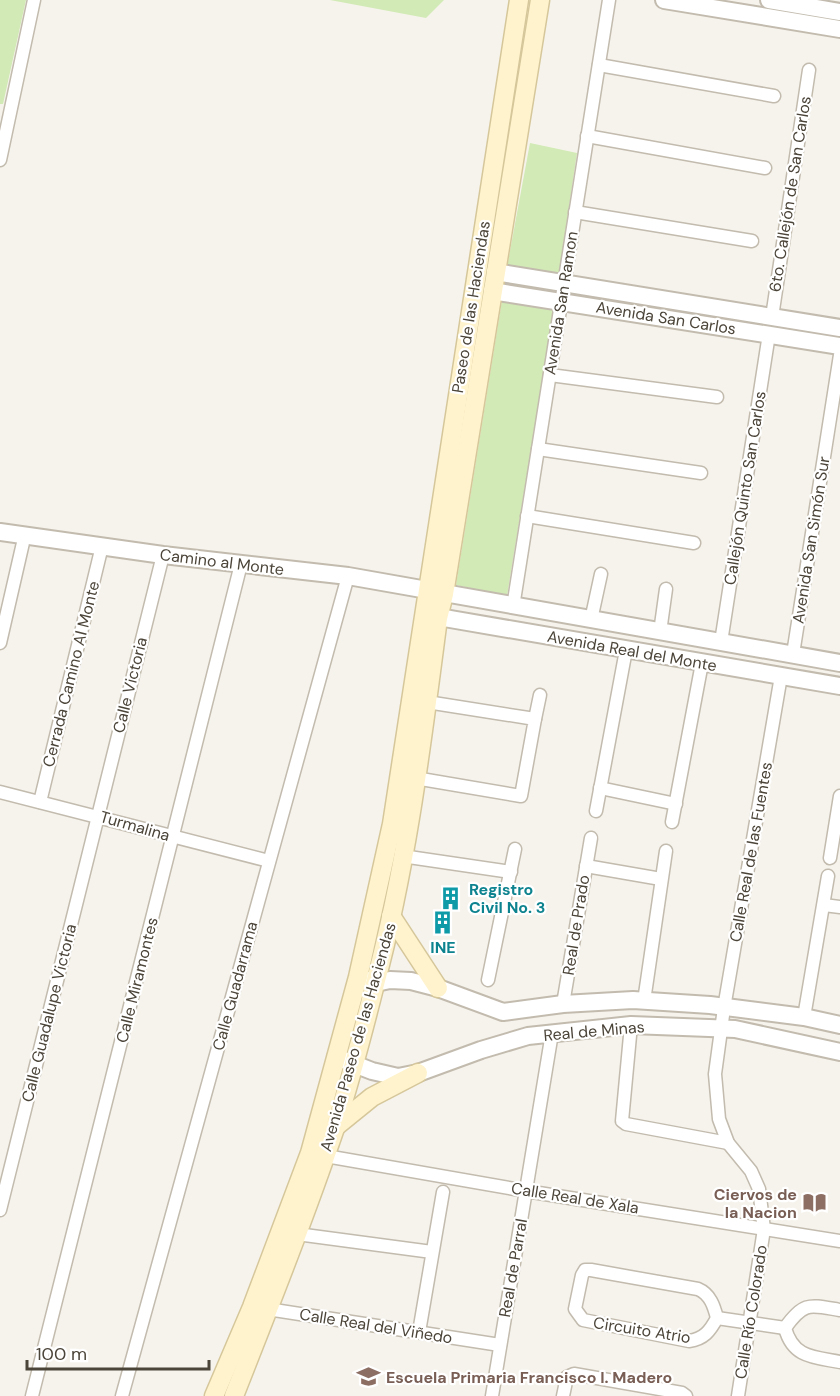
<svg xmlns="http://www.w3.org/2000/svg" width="840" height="1396" viewBox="0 0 840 1396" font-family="'DM Sans',sans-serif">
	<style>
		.green { fill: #d2eab5 }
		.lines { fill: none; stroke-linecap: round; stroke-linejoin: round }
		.minor-casing { stroke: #c2bbae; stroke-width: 15 }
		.tertiary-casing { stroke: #c2bbae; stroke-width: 20 }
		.secondary-casing { stroke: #d6c79b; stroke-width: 21 }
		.minor { stroke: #fff; stroke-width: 12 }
		.tertiary { stroke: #fff; stroke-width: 16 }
		.secondary { stroke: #fff3cd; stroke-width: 18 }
		.labels { text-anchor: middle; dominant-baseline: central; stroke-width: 4.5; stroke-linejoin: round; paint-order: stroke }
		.street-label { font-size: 16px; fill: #4b4439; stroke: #fff }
		.culture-label { font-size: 16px; font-weight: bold; fill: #0d838f; stroke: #fff; text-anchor: start }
		.education-label { font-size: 16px; font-weight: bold; fill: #785e54; stroke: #fff; text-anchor: end }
	</style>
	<rect width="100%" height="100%" fill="#f6f3ec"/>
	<g class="green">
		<path d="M0,0H26L3,104H0Z"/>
		<path d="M330,0H444L426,18Z"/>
		<path d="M530,143L577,153L559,274L507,267Z"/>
		<path d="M502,300L554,308L507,596L456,585Z"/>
	</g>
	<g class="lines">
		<defs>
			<g id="minor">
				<path d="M599,65L774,96"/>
				<path d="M587,136L765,168"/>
				<path d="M0,160L34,0"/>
				<path d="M575,212L752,241"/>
				<path d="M772,317L809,70"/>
				<path d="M550,375L717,397"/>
				<path d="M538,449L701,473"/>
				<path d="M527,516L694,543"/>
				<path d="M513,607L609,0"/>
				<path d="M591,620L601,574"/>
				<path d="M660,632L666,589"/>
				<path d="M721,642L769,334"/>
				<path d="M0,643L25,534"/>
				<path d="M793,654L840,355"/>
				<path d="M535,719L540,695"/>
				<path d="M415,778L521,796L535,719L427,702"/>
				<path d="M600,788L676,804"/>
				<path d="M0,792L269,861"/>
				<path d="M40,802L102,546"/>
				<path d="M596,811L626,650"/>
				<path d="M672,822L702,663"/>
				<path d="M402,856L511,872"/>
				<path d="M830,858L840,796"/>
				<path d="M586,866L661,879"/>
				<path d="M824,905L840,907"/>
				<path d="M488,980L515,849"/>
				<path d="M644,1001L666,851"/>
				<path d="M563,1004L591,838"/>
				<path d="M804,1017L828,876"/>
				<path d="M631,1025L622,1121L626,1124L728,1143"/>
				<path d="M320,1155L526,1191L840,1241"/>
				<path d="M0,1210L163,555"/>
				<path d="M297,1234L432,1252"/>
				<path d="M585,1270H591L698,1289C710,1294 714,1306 717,1318C710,1331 704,1339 689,1341L583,1320L575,1309L582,1275Z"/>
				<path d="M261,1308L500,1345"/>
				<path d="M840,1310C810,1305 804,1301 785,1328C793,1358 814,1357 840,1362"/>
				<path d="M717,1318L785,1328"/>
				<path d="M419,1332L443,1192"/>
				<path d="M32,1396L241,564"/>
				<path d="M122,1396L348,576"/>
				<path d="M492,1396L552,1033"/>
				<path d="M563,1396L567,1377L574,1374L682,1393L686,1396"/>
				<path d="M738,1396L764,1229L759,1189L751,1171L728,1143L719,1119L715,1074L724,1008L781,676"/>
			</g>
			<g id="tertiary">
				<path d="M664,0L840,29"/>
				<path d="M769,0L840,12"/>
				<path d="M495,272L840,328"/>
				<path d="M492,291L840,346"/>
				<path d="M0,532L163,555L348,576L840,663"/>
				<path d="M427,615L840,686"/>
				<path d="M364,979L376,983L390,980L411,981L438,988L503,1012L563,1004L633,1000L710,1005L804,1017L840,1025"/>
				<path d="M336,1057L372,1071L398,1077L418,1073L481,1050L528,1036L631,1025L735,1029L840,1052"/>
			</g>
			<g id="secondary">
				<path d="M391,916L438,988"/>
				<path d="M335,1127L372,1097L418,1073"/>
				<path d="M214,1396L252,1307L310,1153L358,977L392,824L519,0"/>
				<path d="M234,1396C269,1307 304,1219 335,1128C350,1081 363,1032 375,984C407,865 422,741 438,618L444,594L540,0"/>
			</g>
		</defs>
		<use href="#minor" class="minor-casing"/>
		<use href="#tertiary" class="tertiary-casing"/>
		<use href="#secondary" class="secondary-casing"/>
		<use href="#minor" class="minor"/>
		<use href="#tertiary" class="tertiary"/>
		<use href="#secondary" class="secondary"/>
	</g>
	<defs>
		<symbol id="building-bare" viewBox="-9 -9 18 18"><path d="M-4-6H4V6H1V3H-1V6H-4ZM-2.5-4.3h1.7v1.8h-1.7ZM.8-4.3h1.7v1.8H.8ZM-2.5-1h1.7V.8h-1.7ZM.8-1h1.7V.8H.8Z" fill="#0f9aa8" stroke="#fff" stroke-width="2.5" paint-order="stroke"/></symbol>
		<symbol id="library-bare" viewBox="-9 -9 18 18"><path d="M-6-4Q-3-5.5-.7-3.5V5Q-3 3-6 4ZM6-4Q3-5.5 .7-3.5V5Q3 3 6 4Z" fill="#8d6e63" stroke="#fff" stroke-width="2.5" paint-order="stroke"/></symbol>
		<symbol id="school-bare" viewBox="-9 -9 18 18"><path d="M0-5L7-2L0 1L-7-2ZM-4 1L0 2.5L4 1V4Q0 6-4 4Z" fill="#8d6e63" stroke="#fff" stroke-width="2.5" paint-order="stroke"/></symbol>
	</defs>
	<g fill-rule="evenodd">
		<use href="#building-bare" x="434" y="882" width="33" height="33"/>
		<use href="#building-bare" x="426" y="906" width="33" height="33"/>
		<use href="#library-bare" x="798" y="1186" width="33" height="33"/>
		<use href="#school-bare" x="352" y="1360" width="33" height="33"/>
	</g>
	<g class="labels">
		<g class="street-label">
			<text transform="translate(790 194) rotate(-81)">6to. Callejón de San Carlos</text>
			<text transform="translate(561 303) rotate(-81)">Avenida San Ramon</text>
			<text transform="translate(471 307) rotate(-81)">Paseo de las Haciendas</text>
			<text transform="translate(666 318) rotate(9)">Avenida San Carlos</text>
			<text transform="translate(745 488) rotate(-81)">Callejón Quinto San Carlos</text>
			<text transform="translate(811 540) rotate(-81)">Avenida San Simón Sur</text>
			<text transform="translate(222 562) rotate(7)">Camino al Monte</text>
			<text transform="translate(632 651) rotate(10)">Avenida Real del Monte</text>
			<text transform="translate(71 674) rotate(-76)">Cerrada Camino Al Monte</text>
			<text transform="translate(130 685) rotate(-76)">Calle Victoria</text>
			<text transform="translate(135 826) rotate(16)">Turmalina</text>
			<text transform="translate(751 852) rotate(-80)">Calle Real de las Fuentes</text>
			<text transform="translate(576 925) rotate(-81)">Real de Prado</text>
			<text transform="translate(137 980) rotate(-76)">Calle Miramontes</text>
			<text transform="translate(235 986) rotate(-75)">Calle Guadarrama</text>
			<text transform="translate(49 1013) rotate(-76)">Calle Guadalupe Victoria</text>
			<text transform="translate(594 1031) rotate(-5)">Real de Minas</text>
			<text transform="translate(358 1037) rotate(-74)">Avenida Paseo de las Haciendas</text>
			<text transform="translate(575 1198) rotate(9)">Calle Real de Xala</text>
			<text transform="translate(513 1268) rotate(-80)">Real de Parral</text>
			<text transform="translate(751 1312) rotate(-81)">Calle Río Colorado</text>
			<text transform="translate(376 1326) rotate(9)">Calle Real del Viñedo</text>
			<text transform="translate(642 1330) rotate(9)">Circuito Atrio</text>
		</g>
		<g class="culture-label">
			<text x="469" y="889">Registro<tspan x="469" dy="18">Civil No. 3</tspan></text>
			<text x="443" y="947" text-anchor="middle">INE</text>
		</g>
		<g class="education-label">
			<text x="797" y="1194">Ciervos de<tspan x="797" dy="18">la Nacion</tspan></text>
			<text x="386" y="1377" text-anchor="start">Escuela Primaria Francisco I. Madero</text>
		</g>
	</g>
	<path d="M27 1360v9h182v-9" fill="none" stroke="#4b4439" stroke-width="3"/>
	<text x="36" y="1360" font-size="18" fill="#4b4439" stroke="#ffffff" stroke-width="4.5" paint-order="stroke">100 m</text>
</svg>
